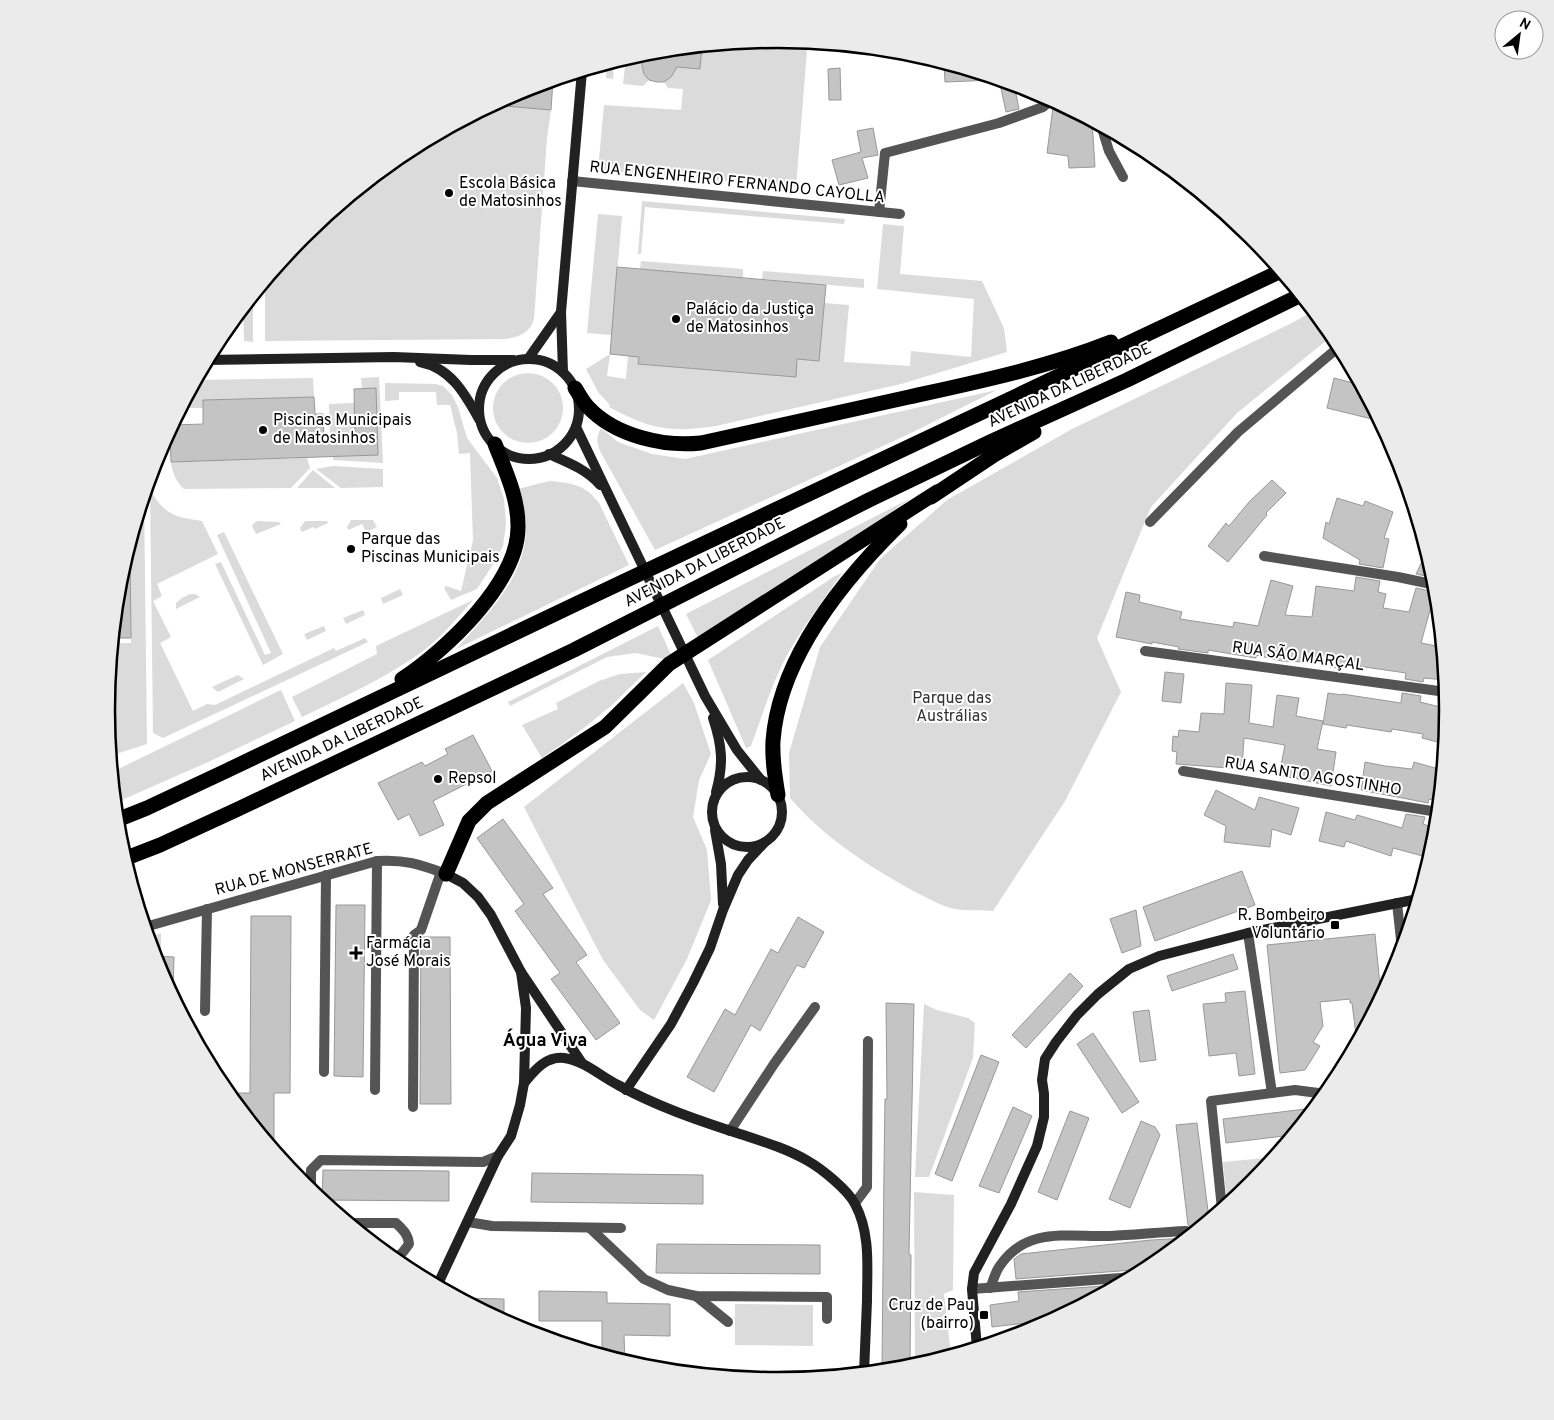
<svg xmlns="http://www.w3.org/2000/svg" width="1554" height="1420" viewBox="0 0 1554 1420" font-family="Overpass,sans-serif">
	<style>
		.green { fill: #dbdbdb }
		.building { fill: #c4c4c4; stroke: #989898 }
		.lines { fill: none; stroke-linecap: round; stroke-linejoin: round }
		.street { stroke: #545454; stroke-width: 10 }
		.secondary { stroke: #212121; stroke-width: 10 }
		.highway { stroke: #000; stroke-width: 15 }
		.poi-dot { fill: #000; stroke: #fff; stroke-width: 2 }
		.labels { text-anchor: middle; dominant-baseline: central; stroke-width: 4; stroke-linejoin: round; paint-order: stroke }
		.street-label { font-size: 16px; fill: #000; stroke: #fff }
		.poi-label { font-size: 16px; fill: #000; stroke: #fff; text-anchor: start }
		.park-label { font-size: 16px; fill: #323232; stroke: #fff }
		.neighbourhood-label { font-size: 18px; font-weight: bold; fill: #000; stroke: #fff }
		.rim { fill: none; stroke: #000; stroke-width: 2.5 }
	</style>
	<rect width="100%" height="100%" fill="#fff"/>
	<g class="green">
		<path d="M777,39L804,41L807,51L796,187L598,170L604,105L681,110L683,89L668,88L664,82L671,77L675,67L700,69L702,46Z"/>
		<path d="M630,56L642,58C642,68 642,73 649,80L643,86L623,84L626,58Z"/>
		<path d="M614,61L613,79L606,78L607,63Z"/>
		<path d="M493,105L551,110L547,138L534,319C530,333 519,337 505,339L265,341V281L303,235L404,152Z"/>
		<path d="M642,201L845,219L844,224L645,207L641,254H638Z"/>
		<path d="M598,214L622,216L612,335L587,333Z"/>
		<path d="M883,224L904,226L900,274L982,281L1004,328L1007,352L901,384L716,426C670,433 650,429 609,407L610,405L598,392L586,369L610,354L607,376L626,379L629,343L640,344L639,364L746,373L797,359L819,361L824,303L849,305L844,362L910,366L911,351L971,357L974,299L877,289Z"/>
		<path d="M641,261L743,269V278L640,269Z"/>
		<path d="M763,271L864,279V288L762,279Z"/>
		<path d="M253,296V342L244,341L243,308Z"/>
		<path d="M1313,311L1333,335L1237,413L1151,507L1097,638L1121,692L1065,801L993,911C981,910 967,911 955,909C943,907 930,899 919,894C873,869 825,839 790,798L789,753L820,647L880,559L947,500L1072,429L1292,323Z"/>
		<circle cx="528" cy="408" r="35"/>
		<path d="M379,377L383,463L333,460V456L378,454L376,389H362L361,378Z"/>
		<path d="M313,378L314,397L203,400V408H181L196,380Z"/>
		<path d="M385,383L436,384L443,386L452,395L458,407L467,438L497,478L504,499L506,524L503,546L492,566L477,589L451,600L444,588L446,586L461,591L473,540L470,453L459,454L457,433L450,405H437L436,392H399V400L385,401Z"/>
		<path d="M997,390L909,434L655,550L600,451C597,442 596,437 601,428L618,442L652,454L685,459Z"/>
		<path d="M354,403L355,436L330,437L329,404Z"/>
		<path d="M307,458L310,468L291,488L184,489C176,482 172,472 171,462Z"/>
		<path d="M333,466L383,469V487L341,488L316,469Z"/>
		<path d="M313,470L335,488H297Z"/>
		<path d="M549,481C571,483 585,484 599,503L629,565L456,649C486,616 527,576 526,527C526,514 522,502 518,489Z"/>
		<path d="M150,489C164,515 175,517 202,521L218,554L157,584L162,596L153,601L171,637L160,643L193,711L207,704L215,705L334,648L336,651L365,638L368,642L163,738L153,733Z"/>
		<path d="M144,496L147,744L119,753L111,759L106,710L112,643H131L130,541Z"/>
		<path d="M911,498L861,534L698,638L686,614Z"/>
		<path d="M351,520H373L377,527L366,532L362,524L348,530L347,527Z"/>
		<path d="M258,521L279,522L281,524L256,534L252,526L254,523Z"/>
		<path d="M305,521H327L328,523L315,529L313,527L302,532L300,528Z"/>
		<path d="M224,532L283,654L263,665L215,564L221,562L265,655L271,653L217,535Z"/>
		<path d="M842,573C824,599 806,623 790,650C773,679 763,714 751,746L746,748L708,660L835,576Z"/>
		<path d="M400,589L403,595L383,604L381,598Z"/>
		<path d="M190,594H195L200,597L176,609V603L182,598Z"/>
		<path d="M473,600C458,617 444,634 427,648C389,677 345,696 302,717L292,697L377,654L376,646Z"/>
		<path d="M363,610L365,615L346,624L343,618Z"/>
		<path d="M324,626L326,631L307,640L304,634Z"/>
		<path d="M658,626L671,655L664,659L636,653L607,657L510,706L508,702Z"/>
		<path d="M646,672L612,705L584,728L542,758L522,725L558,709L556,703L599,681L620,674Z"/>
		<path d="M238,675L244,679L218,692L212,687Z"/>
		<path d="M683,683L694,703L711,754L699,780L693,817L707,850L711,900L687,959L654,1020L640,1010L603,960L524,807Z"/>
		<path d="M281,690L295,721L208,762L115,803L112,772Z"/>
		<path d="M161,933V957L154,956L148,938Z"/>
		<path d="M924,1004L937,1010L968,1018L975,1023L973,1058L929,1177H915Z"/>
		<path d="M1265,1158L1266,1168L1251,1185L1227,1205L1223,1162Z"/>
		<path d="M914,1192L954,1195L953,1290L944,1294L951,1355L915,1366Z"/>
		<path d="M735,1304L813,1305V1346L735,1345Z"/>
	</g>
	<g class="building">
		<path d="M702,46L700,69L677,67L671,77L664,82H657L649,80L644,74L642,66L643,53Z"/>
		<path d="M944,63L995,78L994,80L945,82Z"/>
		<path d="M840,68L841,100H829L828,69Z"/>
		<path d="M999,79L1014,84L1019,109L1006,112Z"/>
		<path d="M553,80L551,110L493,105L520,90Z"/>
		<path d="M1058,103L1092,121L1095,167L1069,168L1068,156L1047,153L1053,107Z"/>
		<path d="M873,128L878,155L862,158L868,178L839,185L832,160L861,152L857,131Z"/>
		<path d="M617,267L826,285L819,361L797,359L796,377L638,364L639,357L610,354Z"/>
		<path d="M1334,378L1361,385L1380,421L1327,408Z"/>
		<path d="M376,388L378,455L171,462L170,428L172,425L203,424V400L314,397L315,414H323L324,437L355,436L354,389Z"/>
		<path d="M1272,480L1286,493L1266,513L1267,515L1228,562L1208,546L1226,523L1229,526L1250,501Z"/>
		<path d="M1337,498L1363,506L1365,501L1393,512L1384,538L1389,539L1383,568L1359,564L1360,560L1323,538L1326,522L1329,524Z"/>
		<path d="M1427,551L1433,570L1435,578L1416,574Z"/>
		<path d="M127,552L130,553L131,638H113L119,579Z"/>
		<path d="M1356,577L1380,581L1378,592L1386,594L1383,608L1409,612L1416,588L1435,592L1421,643L1442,647L1445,680L1424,678L1423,682L1405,679L1406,673L1344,664L1343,669L1330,667L1331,663L1304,659V662L1282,661L1256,655V658L1208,650V653L1178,649L1179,647L1152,642V644L1116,637L1126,592L1140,595L1139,602L1182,612L1180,619L1233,627L1234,622L1258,626L1271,580L1293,586L1285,615L1312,617L1316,586L1354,591Z"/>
		<path d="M1165,672L1184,674L1181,703L1162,701Z"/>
		<path d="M1226,683L1252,685L1249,723L1273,727L1277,695L1299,698L1296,716L1323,721L1317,749L1336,752L1331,786L1279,775L1285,745L1244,738L1242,769L1176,764L1177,752L1172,751L1173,736L1178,737L1179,730L1199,732L1201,713L1224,714Z"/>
		<path d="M1328,693L1342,695V694L1401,703L1402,693L1421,696L1420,702L1448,709L1445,744L1422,738L1423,734L1392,729L1391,732L1347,725L1346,728L1323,724Z"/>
		<path d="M473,735L492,771L433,801L444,825L420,836L409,814L398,820L378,783L422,762L425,766L448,754L445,749Z"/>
		<path d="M1365,762L1385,766L1412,769L1414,762L1442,770L1439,801L1429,799L1428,803L1361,790Z"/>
		<path d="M1216,790L1255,810L1259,797L1299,808L1291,835L1272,829L1270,847L1224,842L1226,826L1204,815Z"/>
		<path d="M1326,812L1355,820L1357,815L1402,828L1406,814L1425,817L1423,824L1437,829L1435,841L1430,858L1393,848L1391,856L1346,841L1344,847L1319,841Z"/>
		<path d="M503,819L553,888L543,894L587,955L576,962L620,1023L596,1040L551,979L560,973L515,911L524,904L477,838Z"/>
		<path d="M1242,871L1255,905L1155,941L1143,907Z"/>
		<path d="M336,905H365L363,1077L334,1076Z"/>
		<path d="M1136,910L1141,946L1122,953L1110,919Z"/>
		<path d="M251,916H291L290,1093H274V1150L227,1093H250Z"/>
		<path d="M798,917L824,932L804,968L797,965L760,1031L751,1025L714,1092L687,1077L725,1009L735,1015L771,949L778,953Z"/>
		<path d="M1375,934L1381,996L1357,1043L1352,1003H1350V999L1320,1002L1323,1026L1313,1042L1320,1046L1305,1070L1280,1073L1267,945Z"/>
		<path d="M423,937H450L451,1104H420L421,939Z"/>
		<path d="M1233,954L1238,969L1172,991L1167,976Z"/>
		<path d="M154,956L174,957L173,997L157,967Z"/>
		<path d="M1070,973L1083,986L1026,1048L1012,1035Z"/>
		<path d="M1245,991L1255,1074L1239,1076L1236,1053L1209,1056L1203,1004L1226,1002L1225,993Z"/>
		<path d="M886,1003L914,1004L909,1254L911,1255L910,1367H882L884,1168L885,1099H887Z"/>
		<path d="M1149,1010L1156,1060L1140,1062L1133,1012Z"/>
		<path d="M1093,1033L1139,1102L1122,1113L1077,1044Z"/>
		<path d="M981,1055L999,1062L952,1181L935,1174Z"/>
		<path d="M1013,1107L1032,1116L999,1193L979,1186Z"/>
		<path d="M1314,1108L1292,1135L1226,1143L1223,1119Z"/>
		<path d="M1070,1111L1089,1118L1057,1200L1038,1192Z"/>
		<path d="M1141,1121L1155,1127L1160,1135L1130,1208L1109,1199Z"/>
		<path d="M1197,1123L1209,1219L1192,1233V1228L1188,1225L1176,1125Z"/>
		<path d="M323,1170L449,1171V1201L322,1200Z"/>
		<path d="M532,1173L703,1175V1204L531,1202Z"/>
		<path d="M1187,1238L1150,1268L1140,1274L1133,1270L1016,1279L1014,1259L1021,1254L1151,1240Z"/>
		<path d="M657,1244L820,1245V1274L656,1273Z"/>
		<path d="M1118,1285L1052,1320L992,1327L990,1305L1019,1301L1018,1292Z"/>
		<path d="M539,1291L607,1292V1303L670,1304V1336L624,1335L625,1362L602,1355V1321H539Z"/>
		<path d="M460,1298L504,1299V1321Z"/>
	</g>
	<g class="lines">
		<g class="street">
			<path d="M1101,125L1109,151L1123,177"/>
			<path d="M572,181L900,214"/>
			<path d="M879,212L885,153L999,123L1043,107L1052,99"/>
			<path d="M1150,522L1238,432L1340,346"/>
			<path d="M1264,556L1398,577L1436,585"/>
			<path d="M1145,651L1446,692"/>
			<path d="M1183,771L1438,812"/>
			<path d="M1397,903L1402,949"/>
			<path d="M145,927L377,861C405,859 421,865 446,874"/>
			<path d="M1248,933L1272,1093"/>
			<path d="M205,1011L207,909"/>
			<path d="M324,1072L326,875"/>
			<path d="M375,1090L377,861"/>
			<path d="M413,1107L414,935L421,930L441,872"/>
			<path d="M730,1131L774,1064L815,1007"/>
			<path d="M311,1192V1170L321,1160L483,1162L498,1156"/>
			<path d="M855,1203L867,1187L868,1041"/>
			<path d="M1222,1209L1211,1101L1295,1090L1326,1094"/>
			<path d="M468,1222L492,1226L621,1228"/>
			<path d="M349,1223H396C403,1230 408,1234 409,1244L403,1252L397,1257L390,1256"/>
			<path d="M591,1229L644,1279L668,1290L696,1296L827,1297V1319"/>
			<path d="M990,1288C993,1282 995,1273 999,1267C1026,1226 1067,1237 1110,1236C1135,1235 1160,1232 1186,1231"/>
			<path d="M972,1289L1134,1277"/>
			<path d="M696,1296L728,1322"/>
		</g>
		<g class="secondary">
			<path d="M528,359L561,312"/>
			<circle cx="529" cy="409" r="50"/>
			<path d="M206,360L394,357L471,360H513"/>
			<path d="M420,362C451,368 465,394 479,419"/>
			<path d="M563,372L561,312L582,71"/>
			<path d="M576,427L705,696L737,750L761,780"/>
			<path d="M549,454C567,462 588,470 600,485"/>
			<path d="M713,718C722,745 724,764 716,792"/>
			<circle cx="747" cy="812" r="35"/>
			<path d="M715,830L721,864L723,904"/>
			<path d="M446,874L463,883L478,897L491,915L521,972L582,1063"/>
			<path d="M524,1083C535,1070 546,1056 564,1058C585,1061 600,1076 618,1085C656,1106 697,1120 737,1133C761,1141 786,1148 808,1161C822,1169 848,1190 855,1204C871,1234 867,1268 867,1301C866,1325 865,1349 864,1373"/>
			<path d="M626,1090L671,1024L693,983L710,948L723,910L738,875L748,860L764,843"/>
			<path d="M437,1286L498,1156L511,1136L520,1105L524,1083L526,1008L521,972"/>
			<path d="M977,1348L972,1289L974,1273L1011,1204L1037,1146L1044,1117V1094L1042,1080L1045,1059L1056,1042L1077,1015L1098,994L1129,969L1159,956L1248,933L1418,899"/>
		</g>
		<g class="highway">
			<path d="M575,388C579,394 583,402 588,407C615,436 664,447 701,443C771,427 840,412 909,397C977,382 1045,368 1111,342"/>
			<path d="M931,497L994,455L1034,432"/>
			<path d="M402,679C446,650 520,581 518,525C518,497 505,470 495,444"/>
			<path d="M778,795C775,777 772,760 773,741C779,658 843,580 900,524"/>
			<path d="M117,820L147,808L226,771L578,603L1281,271"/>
			<path d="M124,859L160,845L236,810L574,650L869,500L990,442L1127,380L1301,295"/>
			<path d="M446,874L469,821L487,803L605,727L669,664L937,492"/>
		</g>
	</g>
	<g class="poi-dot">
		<circle cx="449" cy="193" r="5"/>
		<circle cx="676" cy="319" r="5"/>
		<circle cx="263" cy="430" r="5"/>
		<circle cx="351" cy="549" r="5"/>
		<circle cx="438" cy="779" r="5"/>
		<rect x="1330" y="920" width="10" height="10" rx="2.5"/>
		<path d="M353.5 945.5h5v5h5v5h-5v5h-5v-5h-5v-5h5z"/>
		<rect x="979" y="1310" width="10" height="10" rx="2.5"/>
	</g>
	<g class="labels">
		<g class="street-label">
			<text transform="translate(737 183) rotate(6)">RUA ENGENHEIRO FERNANDO CAYOLLA</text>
			<text transform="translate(1070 386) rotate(-25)">AVENIDA DA LIBERDADE</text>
			<text transform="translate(705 563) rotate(-27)">AVENIDA DA LIBERDADE</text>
			<text transform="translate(1298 657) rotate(8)">RUA SÃO MARÇAL</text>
			<text transform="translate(342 740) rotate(-25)">AVENIDA DA LIBERDADE</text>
			<text transform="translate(1313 777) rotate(9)">RUA SANTO AGOSTINHO</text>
			<text transform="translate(294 870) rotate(-15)">RUA DE MONSERRATE</text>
		</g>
		<g class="poi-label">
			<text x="459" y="184">Escola Básica<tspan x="459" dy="18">de Matosinhos</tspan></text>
			<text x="686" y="310">Palácio da Justiça<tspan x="686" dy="18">de Matosinhos</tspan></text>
			<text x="273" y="421">Piscinas Municipais<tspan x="273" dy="18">de Matosinhos</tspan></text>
			<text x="361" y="540">Parque das<tspan x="361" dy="18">Piscinas Municipais</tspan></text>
			<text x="448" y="779">Repsol</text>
			<text x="1325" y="916" text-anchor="end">R. Bombeiro<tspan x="1325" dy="18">Voluntário</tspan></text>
			<text x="366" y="944">Farmácia<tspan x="366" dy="18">José Morais</tspan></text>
			<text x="974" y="1306" text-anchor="end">Cruz de Pau<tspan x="974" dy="18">(bairro)</tspan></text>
		</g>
		<g class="park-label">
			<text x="952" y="699">Parque das<tspan x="952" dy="18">Austrálias</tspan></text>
		</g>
		<g class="neighbourhood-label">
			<text x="545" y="1041">Água Viva</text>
		</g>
	</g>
	<path d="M0 0H1554V1420H0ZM115 710a662 662 0 1 1 1324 0a662 662 0 1 1-1324 0Z" fill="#ebebeb" fill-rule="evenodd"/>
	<path class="rim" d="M115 710a662 662 0 1 1 1324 0a662 662 0 1 1-1324 0Z"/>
	<g transform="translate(1519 35) rotate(29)"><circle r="24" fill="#ffffff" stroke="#999999"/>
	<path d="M0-4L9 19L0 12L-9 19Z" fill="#000000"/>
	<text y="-8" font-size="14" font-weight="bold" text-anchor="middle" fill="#000000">N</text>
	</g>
</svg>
